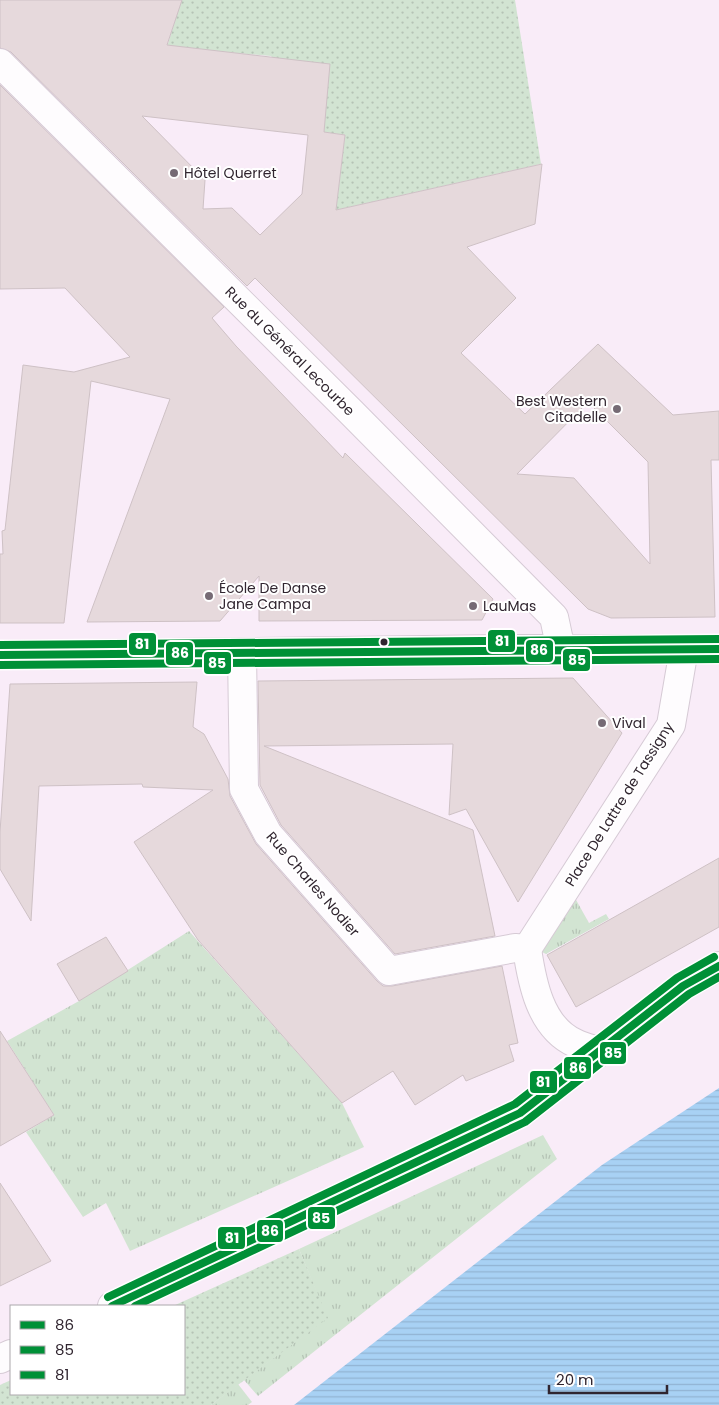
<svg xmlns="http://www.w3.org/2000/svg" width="719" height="1405" viewBox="0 0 719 1405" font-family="Poppins,sans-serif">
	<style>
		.grass { fill: url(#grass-tufts) }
		.park { fill: url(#park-dots) }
		.water { fill: url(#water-rules) }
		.building { fill: #e6d9dc; stroke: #cec1c5; fill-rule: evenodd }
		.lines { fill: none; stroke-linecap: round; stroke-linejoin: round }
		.minor-casing { stroke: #d6cad5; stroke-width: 30 }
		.major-casing { stroke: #d6cad5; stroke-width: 30 }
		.minor { stroke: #fefcfe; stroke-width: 28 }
		.major { stroke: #fefcfe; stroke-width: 28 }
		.bus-1-casing { stroke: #fff; stroke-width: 11 }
		.bus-2-casing { stroke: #fff; stroke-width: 11 }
		.bus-3-casing { stroke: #fff; stroke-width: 11 }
		.bus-1 { stroke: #009037; stroke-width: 8 }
		.bus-2 { stroke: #009037; stroke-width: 8 }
		.bus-3 { stroke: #009037; stroke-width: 8 }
		.poi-dot { fill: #766b75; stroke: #fff; stroke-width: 2 }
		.bus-dot { fill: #30252f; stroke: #fff; stroke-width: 2 }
		.labels { text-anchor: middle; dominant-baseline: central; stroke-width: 4; stroke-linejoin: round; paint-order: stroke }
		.poi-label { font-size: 14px; fill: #30252f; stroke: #fff; text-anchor: start }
		.street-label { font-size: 14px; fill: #30252f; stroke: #fff }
		.line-badge { stroke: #fff; stroke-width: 2 }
		.badge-label { font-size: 14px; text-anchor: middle; font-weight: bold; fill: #fff }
	</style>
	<defs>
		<pattern id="grass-tufts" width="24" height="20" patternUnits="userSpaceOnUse" patternTransform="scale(1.25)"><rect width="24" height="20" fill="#d2e4d2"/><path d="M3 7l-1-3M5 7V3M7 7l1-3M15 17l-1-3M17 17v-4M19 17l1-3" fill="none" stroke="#b5c3b5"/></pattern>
		<pattern id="park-dots" width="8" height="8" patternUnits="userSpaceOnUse" patternTransform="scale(1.25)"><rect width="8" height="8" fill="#d2e4d2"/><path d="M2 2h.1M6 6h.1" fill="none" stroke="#b5c3b5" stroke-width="1.8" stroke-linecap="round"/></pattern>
		<pattern id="water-rules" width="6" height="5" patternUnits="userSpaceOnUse" patternTransform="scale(1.25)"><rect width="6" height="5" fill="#a8d1f4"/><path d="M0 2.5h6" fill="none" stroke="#91b3d2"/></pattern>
	</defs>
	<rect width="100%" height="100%" fill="#f9ecf8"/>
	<g class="grass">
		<path d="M575,898L589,923L606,914L609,919L546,954L542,952L545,943Z"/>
		<path d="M189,931L342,1103L364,1147L130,1251L106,1203L83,1217L26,1132L54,1115L7,1041L79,1001Z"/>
		<path d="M543,1135L557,1159L258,1396L244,1380L327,1318L299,1249Z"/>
		<path d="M238,1384L252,1402L248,1405H211Z"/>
	</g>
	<g class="park">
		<path d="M181,0H515L541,164L336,210L345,135L324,132L271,56L167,47Z"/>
		<path d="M299,1249L328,1318L211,1405H0V1385L11,1380V1394H184V1306H173Z"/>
	</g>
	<path class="water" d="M719,1088V1405H294L602,1165Z"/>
	<g class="building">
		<path d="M0,0H182L167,45L330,64L324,132L345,135L336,210L542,164L535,224L467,247L516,298L461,353L525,414L598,344L673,415L719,411V460H711L715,617L611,618L588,609L255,278L247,286L11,52L0,48ZM142,116L308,135L302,194L260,235L232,208L203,209L205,180ZM588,402L648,462L650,564L574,478L517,474Z"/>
		<path d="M0,85L224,307L212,318L236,346L343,458L345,453L493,599L482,620L259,621V576L220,621L87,622L170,399L91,381L64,623H0V554H3L2,531L5,530L23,365L74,372L130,357L65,288L0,289Z"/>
		<path d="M573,678L622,733L518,902L466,809L449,815L453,744L264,746L473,830L495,936L395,954L281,825L260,785L258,681Z"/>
		<path d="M197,682L193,727L204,734L228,779L230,796L256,844L377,981L383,986H392L502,966L518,1043L509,1045L514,1061L466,1081L463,1075L415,1105L393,1071L342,1103L198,940L134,842L213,790L143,787L142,784L39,786L31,921L0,869V832L10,684Z"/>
		<path d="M719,858V927L576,1007L547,955Z"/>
		<path d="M106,937L128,971L79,1001L57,964Z"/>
		<path d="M0,1031L54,1115L0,1146Z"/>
		<path d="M0,1183L51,1261L0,1286Z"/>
	</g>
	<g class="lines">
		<defs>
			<g id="minor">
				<path d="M0,63L351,412L554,617L561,650"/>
				<path d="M242,652L244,789L268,834L389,971L515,948L527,949"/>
				<path d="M527,949L671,725L684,649"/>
				<path d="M527,949C532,982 540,1027 575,1043C583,1047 592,1049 601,1052"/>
			</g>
			<g id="major">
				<path d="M0,655L511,649H719"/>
				<path d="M112,1306L520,1113L683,986L719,966"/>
				<path d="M0,1359L11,1354"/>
			</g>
		</defs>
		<use href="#minor" class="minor-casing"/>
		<use href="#major" class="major-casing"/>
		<use href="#minor" class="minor"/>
		<use href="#major" class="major"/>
		<defs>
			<g id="bus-1">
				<path d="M0,655L719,649"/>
				<path d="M112,1306L520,1113L683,986L719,966"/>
			</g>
			<g id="bus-2">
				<path d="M0,665L719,659"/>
				<path d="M135,1306L525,1122L689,994L719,977"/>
			</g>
			<g id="bus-3">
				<path d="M0,645L719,639"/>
				<path d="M108,1297L515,1104L677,978L714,957"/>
			</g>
		</defs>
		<use href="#bus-1" class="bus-1-casing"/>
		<use href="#bus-2" class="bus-2-casing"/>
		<use href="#bus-3" class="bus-3-casing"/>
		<use href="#bus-1" class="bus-1"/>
		<use href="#bus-2" class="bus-2"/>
		<use href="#bus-3" class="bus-3"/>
	</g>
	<g class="poi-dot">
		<circle cx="174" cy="173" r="5"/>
		<circle cx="617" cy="409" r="5"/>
		<circle cx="209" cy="596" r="5"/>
		<circle cx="473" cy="606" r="5"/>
		<circle cx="602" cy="723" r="5"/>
	</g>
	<circle class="bus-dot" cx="384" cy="642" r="4.5"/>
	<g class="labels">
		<g class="poi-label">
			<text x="184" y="173">Hôtel Querret</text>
			<text x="607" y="401" text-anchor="end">Best Western<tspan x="607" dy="16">Citadelle</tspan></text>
			<text x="219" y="588">École De Danse<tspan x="219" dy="16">Jane Campa</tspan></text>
			<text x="483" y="606">LauMas</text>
			<text x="612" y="723">Vival</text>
		</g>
		<g class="street-label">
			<text transform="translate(290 351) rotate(45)">Rue du Général Lecourbe</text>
			<text transform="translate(619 804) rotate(-58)">Place De Lattre de Tassigny</text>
			<text transform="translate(313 884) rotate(49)">Rue Charles Nodier</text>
		</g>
	</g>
	<g class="line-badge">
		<rect x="487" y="629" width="29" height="24" rx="5" fill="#009037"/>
		<rect x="128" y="632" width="29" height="24" rx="5" fill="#009037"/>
		<rect x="525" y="639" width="29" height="24" rx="5" fill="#009037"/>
		<rect x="165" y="641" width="29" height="25" rx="5" fill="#009037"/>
		<rect x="562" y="648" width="29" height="24" rx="5" fill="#009037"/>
		<rect x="203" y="651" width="29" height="24" rx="5" fill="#009037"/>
		<rect x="599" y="1041" width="28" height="24" rx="5" fill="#009037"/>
		<rect x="563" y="1056" width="29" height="24" rx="5" fill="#009037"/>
		<rect x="529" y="1070" width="29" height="24" rx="5" fill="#009037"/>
		<rect x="307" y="1206" width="29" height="24" rx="5" fill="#009037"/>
		<rect x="256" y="1219" width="28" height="24" rx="5" fill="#009037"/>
		<rect x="217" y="1226" width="29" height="24" rx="5" fill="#009037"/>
	</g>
	<g class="badge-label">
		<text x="502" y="646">81</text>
		<text x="142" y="649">81</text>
		<text x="539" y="655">86</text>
		<text x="180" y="658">86</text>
		<text x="577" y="665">85</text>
		<text x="217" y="668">85</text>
		<text x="613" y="1058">85</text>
		<text x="578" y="1073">86</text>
		<text x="543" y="1087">81</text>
		<text x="321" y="1223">85</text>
		<text x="270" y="1236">86</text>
		<text x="232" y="1243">81</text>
	</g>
	<rect x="10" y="1305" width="175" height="90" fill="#ffffff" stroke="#aca8ac"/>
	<rect x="20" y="1321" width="25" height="8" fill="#009037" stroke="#aca8ac"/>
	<text x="55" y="1330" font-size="15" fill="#30252f">86</text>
	<rect x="20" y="1346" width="25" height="8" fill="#009037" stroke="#aca8ac"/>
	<text x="55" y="1355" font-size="15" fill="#30252f">85</text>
	<rect x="20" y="1371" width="25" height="8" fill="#009037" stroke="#aca8ac"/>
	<text x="55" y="1380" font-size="15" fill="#30252f">81</text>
	<path d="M549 1385v8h118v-8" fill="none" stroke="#30252f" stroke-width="2.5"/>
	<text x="556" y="1385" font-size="15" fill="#30252f" stroke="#ffffff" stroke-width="4" paint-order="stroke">20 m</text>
</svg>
